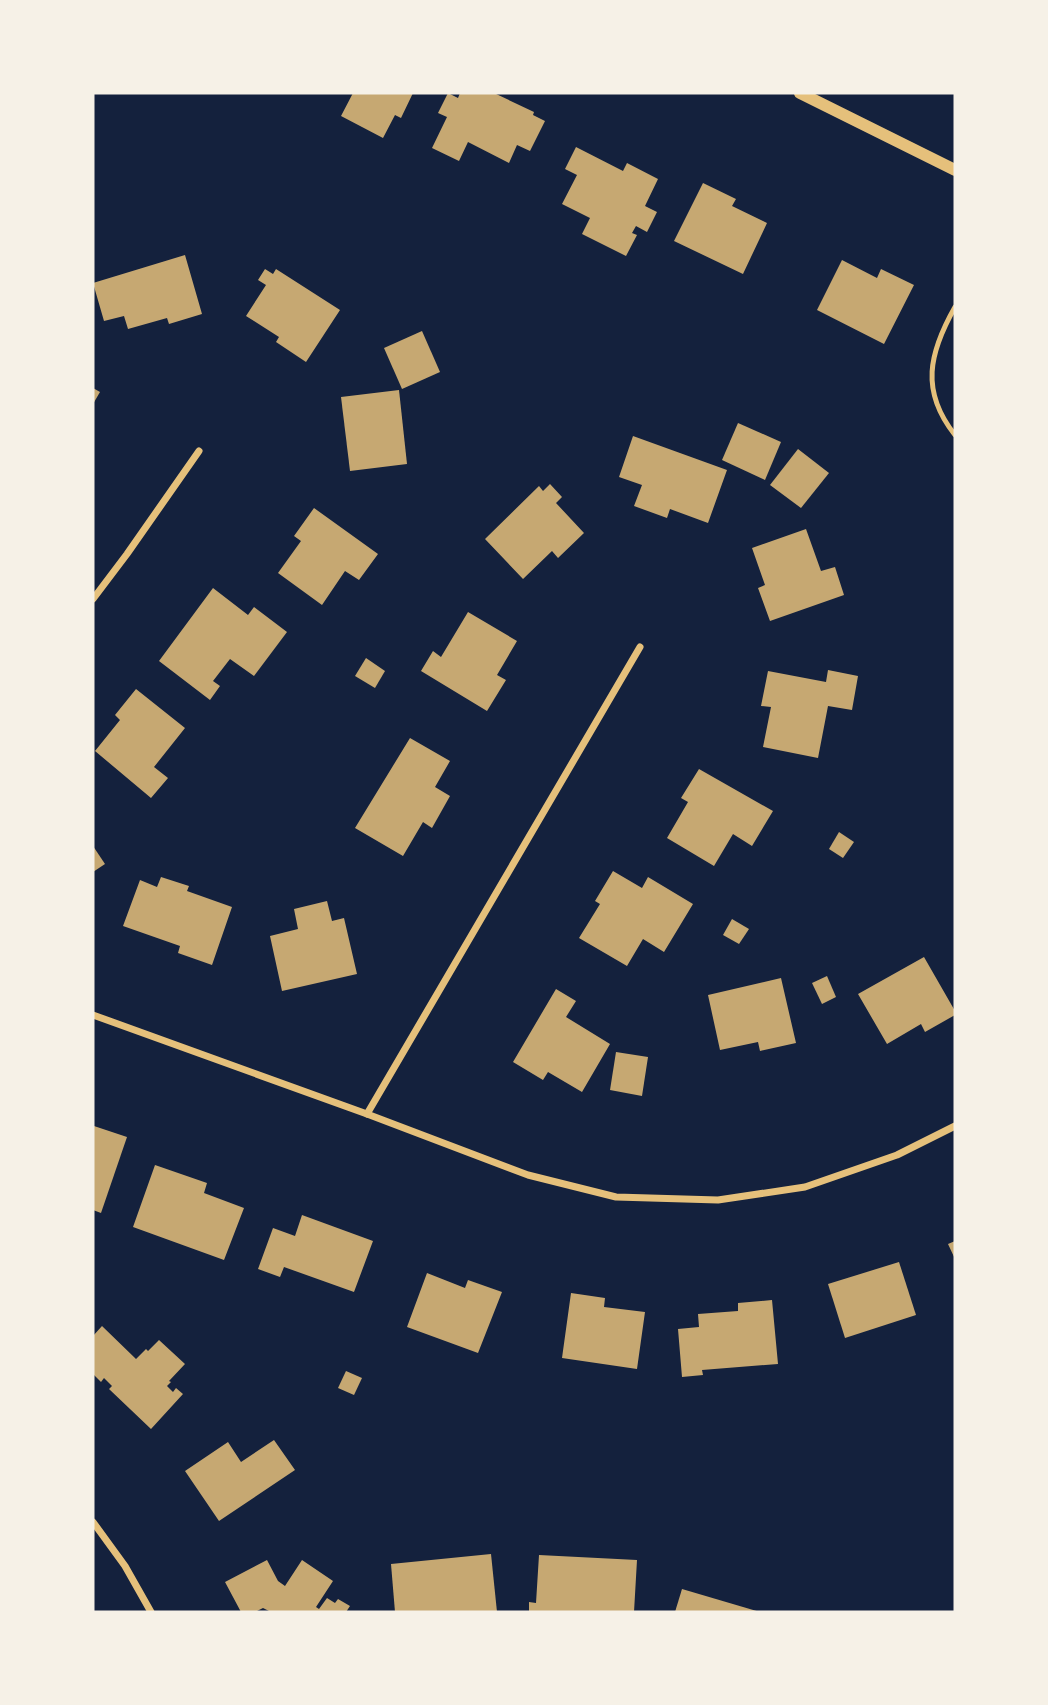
<svg xmlns="http://www.w3.org/2000/svg" width="1048" height="1705" viewBox="0 0 1048 1705" font-family="Literata,serif">
	<style>
		.building { fill: #c6a872 }
		.lines { fill: none; stroke-linecap: round; stroke-linejoin: round }
		.service { stroke: #e5c07b; stroke-width: 5 }
		.minor { stroke: #e5c07b; stroke-width: 7 }
		.tertiary { stroke: #e5c07b; stroke-width: 12 }
	</style>
	<rect width="100%" height="100%" fill="#14213d"/>
	<g class="building">
		<path d="M353,93H413L401,118L395,115L383,138L341,116Z"/>
		<path d="M448,93L458,98L460,93H494L534,112L533,115L545,121L530,151L517,145L509,163L468,142L459,161L432,148L447,117L438,113Z"/>
		<path d="M576,147L623,171L627,163L658,179L645,206L657,212L647,232L636,226L632,233L637,235L626,256L582,234L590,218L562,204L577,175L565,169Z"/>
		<path d="M703,183L736,199L732,206L767,223L743,274L674,241Z"/>
		<path d="M185,255L202,314L169,324L167,318L128,329L124,316L104,321L93,283Z"/>
		<path d="M842,260L877,278L881,269L914,285L884,344L817,310Z"/>
		<path d="M265,269L273,274L276,269L340,310L306,362L276,342L279,337L246,316L266,285L258,280Z"/>
		<path d="M422,331L440,372L402,389L384,348Z"/>
		<path d="M93,388L100,392L93,404Z"/>
		<path d="M399,390L407,464L350,471L341,397Z"/>
		<path d="M738,423L781,442L765,480L722,460Z"/>
		<path d="M633,436L727,470L708,523L670,509L667,518L634,506L642,485L619,477Z"/>
		<path d="M798,449L829,473L801,508L770,485Z"/>
		<path d="M550,484L562,497L556,503L584,533L558,558L552,551L523,579L485,539L539,486L543,491Z"/>
		<path d="M314,508L378,554L359,580L345,571L322,605L278,573L301,541L294,536Z"/>
		<path d="M806,529L821,571L835,567L844,595L770,621L758,588L765,585L752,548Z"/>
		<path d="M213,588L248,615L254,607L287,632L254,676L230,659L213,681L220,686L210,700L159,661Z"/>
		<path d="M468,612L517,641L497,675L506,680L487,711L421,671L433,651L441,657Z"/>
		<path d="M366,658L385,671L375,688L355,676Z"/>
		<path d="M828,670L858,676L852,710L828,706L818,758L763,747L771,707L761,706L768,671L826,682Z"/>
		<path d="M136,689L185,728L154,767L168,778L151,798L95,751L120,720L115,715Z"/>
		<path d="M410,738L450,761L435,787L450,796L432,828L423,822L403,856L355,828Z"/>
		<path d="M699,769L773,811L752,846L733,834L714,866L667,838L688,802L681,798Z"/>
		<path d="M839,832L854,842L843,858L829,849Z"/>
		<path d="M93,846L105,864L93,872Z"/>
		<path d="M613,871L642,888L648,877L693,904L664,952L643,939L627,966L579,938L600,904L595,901Z"/>
		<path d="M161,877L189,886L187,891L232,907L212,965L178,953L180,946L123,926L140,880L157,887Z"/>
		<path d="M327,901L332,921L344,918L357,974L282,991L270,936L298,929L294,909Z"/>
		<path d="M732,919L749,929L739,944L723,935Z"/>
		<path d="M924,957L955,1011V1015L925,1032L921,1024L887,1044L858,994Z"/>
		<path d="M827,976L836,997L822,1004L812,983Z"/>
		<path d="M781,978L796,1043L760,1051L758,1042L720,1050L708,995Z"/>
		<path d="M556,989L576,1001L566,1017L610,1044L582,1092L548,1072L543,1080L513,1062Z"/>
		<path d="M616,1052L648,1057L642,1096L610,1090Z"/>
		<path d="M94,1126L127,1137L101,1213L93,1210Z"/>
		<path d="M155,1165L207,1183L204,1193L244,1208L224,1260L133,1227Z"/>
		<path d="M302,1215L373,1241L354,1292L284,1267L280,1277L258,1269L273,1228L295,1236Z"/>
		<path d="M955,1241V1259L948,1244Z"/>
		<path d="M899,1262L916,1315L845,1338L828,1284Z"/>
		<path d="M427,1273L465,1288L468,1280L502,1292L478,1353L407,1327Z"/>
		<path d="M571,1293L605,1298L604,1307L645,1312L637,1369L562,1358Z"/>
		<path d="M772,1300L778,1364L702,1370L703,1375L682,1377L678,1329L699,1327L698,1314L738,1311V1303Z"/>
		<path d="M102,1326L136,1359L146,1349L148,1351L159,1340L185,1364L169,1381L171,1382L167,1386L173,1392L176,1388L183,1394L151,1429L109,1389L112,1386L104,1378L101,1382L93,1374V1336Z"/>
		<path d="M346,1371L362,1378L354,1395L338,1388Z"/>
		<path d="M274,1440L295,1470L219,1521L185,1471L228,1442L241,1462Z"/>
		<path d="M491,1554L497,1612H395L391,1564Z"/>
		<path d="M539,1555L637,1560L634,1612H529V1602L536,1603Z"/>
		<path d="M267,1560L278,1581L285,1586L302,1560L333,1581L316,1607L319,1609L327,1598L335,1603L338,1599L350,1606L346,1612H271L263,1608L255,1612H241L225,1582Z"/>
		<path d="M682,1589L760,1612H675Z"/>
	</g>
	<g class="lines">
		<path class="service" d="M955,307C929,353 920,391 955,435"/>
		<g class="minor">
			<path d="M93,599L127,554L199,451"/>
			<path d="M93,1015L367,1114L528,1175L616,1197L718,1200L805,1187L897,1155L955,1126"/>
			<path d="M367,1114L640,647"/>
			<path d="M93,1522L125,1566L151,1612"/>
		</g>
		<path class="tertiary" d="M800,93L955,170"/>
	</g>
	<rect width="1048" height="1705" fill="none" stroke="#f6f1e7" stroke-width="189"/>
</svg>
